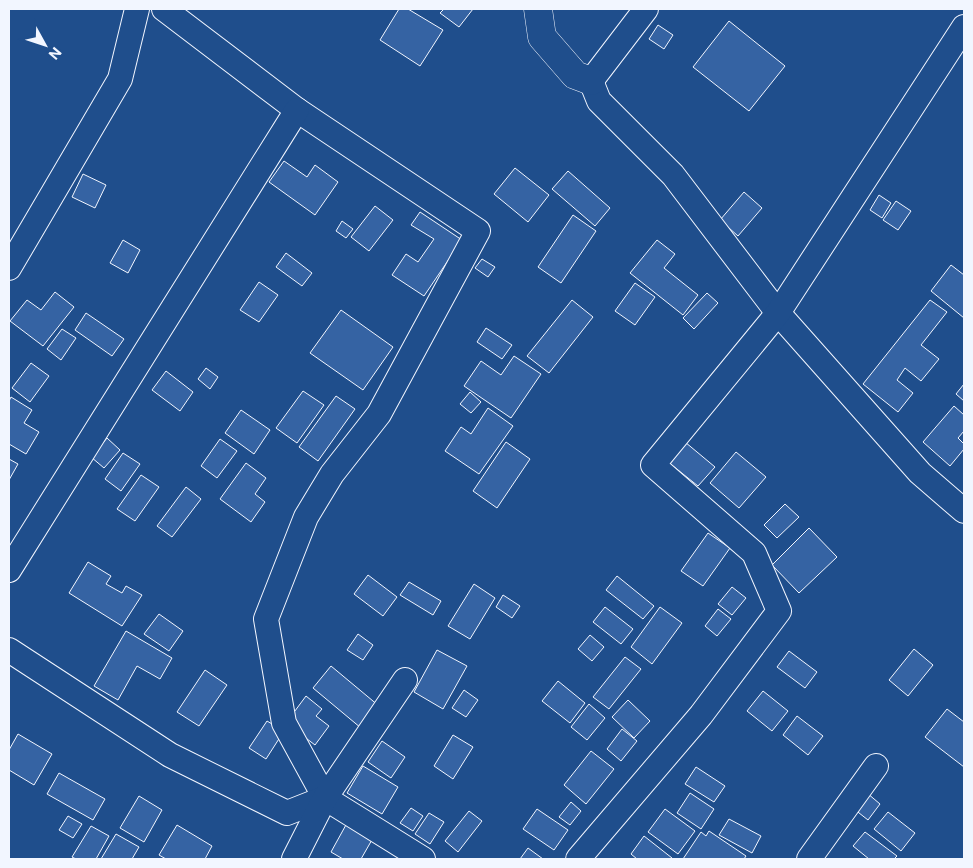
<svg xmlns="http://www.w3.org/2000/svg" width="973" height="868" viewBox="0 0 973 868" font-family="'Public Sans',sans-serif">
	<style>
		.building { fill: #3563a3; stroke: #f2f6ff }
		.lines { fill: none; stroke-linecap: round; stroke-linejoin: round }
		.street-casing { stroke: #f2f6ff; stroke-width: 26 }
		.secondary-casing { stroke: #f2f6ff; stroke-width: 29 }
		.street { stroke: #1f4e8c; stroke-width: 24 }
		.secondary { stroke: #1f4e8c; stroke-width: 28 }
	</style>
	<rect width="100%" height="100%" fill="#1f4e8c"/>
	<g class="building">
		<path d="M399,9H408L443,30L420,66L380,40Z"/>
		<path d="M444,9H473L459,27L440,13Z"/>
		<path d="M729,21L785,66L749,111L693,67Z"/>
		<path d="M658,25L673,35L664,49L649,39Z"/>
		<path d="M284,161L307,177L315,165L338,182L315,215L269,182Z"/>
		<path d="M515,168L549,195L528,222L494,194Z"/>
		<path d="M568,171L610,208L595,226L552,189Z"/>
		<path d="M83,174L106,185L95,208L72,197Z"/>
		<path d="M744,192L762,208L738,236L720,220Z"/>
		<path d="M879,195L891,203L882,218L870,210Z"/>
		<path d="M896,201L911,211L898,230L883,220Z"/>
		<path d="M375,206L393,220L369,251L351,237Z"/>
		<path d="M420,212L462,240L424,296L392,275L406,254L418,262L434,239L411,225Z"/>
		<path d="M573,215L596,231L561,283L538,267Z"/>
		<path d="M342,221L353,229L346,238L336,231Z"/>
		<path d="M123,240L140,250L128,273L110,263Z"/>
		<path d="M657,240L675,254L664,268L698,295L683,315L630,273Z"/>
		<path d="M286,253L312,273L302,286L276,267Z"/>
		<path d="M482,259L495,267L488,277L475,268Z"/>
		<path d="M951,265L964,275V318L931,291Z"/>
		<path d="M259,282L278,295L259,322L240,310Z"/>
		<path d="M635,283L655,297L635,325L615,311Z"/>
		<path d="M55,292L74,307L43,346L10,321L27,300L41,310Z"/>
		<path d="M707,293L718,303L694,329L683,318Z"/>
		<path d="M572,300L593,317L549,373L527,356Z"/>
		<path d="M930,300L947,312L921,345L939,359L921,381L905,368L897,380L913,393L898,412L863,384Z"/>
		<path d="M341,310L393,347L363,390L310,353Z"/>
		<path d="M86,313L124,339L112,356L75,330Z"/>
		<path d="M486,328L512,345L502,359L477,342Z"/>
		<path d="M62,329L76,338L61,360L47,349Z"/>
		<path d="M514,356L541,374L511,418L464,386L481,361L501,375Z"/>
		<path d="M31,363L49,376L30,402L12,388Z"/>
		<path d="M206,368L218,377L210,389L198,379Z"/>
		<path d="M166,371L193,392L180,411L152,390Z"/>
		<path d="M964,384V401L956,394Z"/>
		<path d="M303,391L324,405L297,443L276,428Z"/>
		<path d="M470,392L481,402L471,413L460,404Z"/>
		<path d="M336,396L355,409L318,461L299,447Z"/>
		<path d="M11,397L32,410L24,423L39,432L26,454L9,444V401Z"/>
		<path d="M954,406L964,415V431L958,438L964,444V449L950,466L923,442Z"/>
		<path d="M488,408L513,426L479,474L445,451L461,427L471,434Z"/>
		<path d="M241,410L270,430L254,454L225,433Z"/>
		<path d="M107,438L120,450L104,468L91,457Z"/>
		<path d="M220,439L237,451L217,478L201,466Z"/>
		<path d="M506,442L530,459L497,508L473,491Z"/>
		<path d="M685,442L715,467L698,486L668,462Z"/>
		<path d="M736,452L766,477L739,508L710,483Z"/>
		<path d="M123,453L140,464L121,491L105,479Z"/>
		<path d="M9,459L18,464L9,480Z"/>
		<path d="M246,463L266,478L255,494L265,502L251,522L220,499Z"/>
		<path d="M141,475L159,487L135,521L117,509Z"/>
		<path d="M186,487L201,499L172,537L157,526Z"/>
		<path d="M785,504L799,517L777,538L764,525Z"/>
		<path d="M809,528L837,557L799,593L772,565Z"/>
		<path d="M708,533L730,548L703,586L681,571Z"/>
		<path d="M88,562L111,576L106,584L122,593L126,586L142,595L122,626L69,593Z"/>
		<path d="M368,575L397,597L383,616L354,594Z"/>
		<path d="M617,576L654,606L643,619L606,590Z"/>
		<path d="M409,582L441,601L433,615L400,595Z"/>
		<path d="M474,584L495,598L470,639L448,626Z"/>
		<path d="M732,587L746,598L732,615L718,604Z"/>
		<path d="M503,595L520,606L512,618L496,607Z"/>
		<path d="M605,607L633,629L621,644L593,622Z"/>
		<path d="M660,607L682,623L652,664L631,647Z"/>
		<path d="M718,609L731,619L717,636L705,626Z"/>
		<path d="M159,614L183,631L169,651L144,634Z"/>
		<path d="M126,631L172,658L160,679L137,666L118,700L94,686Z"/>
		<path d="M358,634L373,645L363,660L347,650Z"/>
		<path d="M590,635L604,647L592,661L578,649Z"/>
		<path d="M914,649L933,665L908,696L889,680Z"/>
		<path d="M437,650L467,666L443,709L414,692Z"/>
		<path d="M789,651L817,672L805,688L777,667Z"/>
		<path d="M625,657L641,669L609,709L593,697Z"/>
		<path d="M331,666L379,706L361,728L313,688Z"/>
		<path d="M205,670L227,685L199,726L177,712Z"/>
		<path d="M558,681L585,703L570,723L542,701Z"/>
		<path d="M464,690L478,700L466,717L452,708Z"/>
		<path d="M763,691L788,711L772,731L747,711Z"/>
		<path d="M306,696L322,709L316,716L329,726L315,745L286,723Z"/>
		<path d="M628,700L650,721L634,738L612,717Z"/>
		<path d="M589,704L605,718L587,740L571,727Z"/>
		<path d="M947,709L964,722V767L925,737Z"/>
		<path d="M797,716L823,736L808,755L783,735Z"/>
		<path d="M267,721L284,731L266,759L249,748Z"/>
		<path d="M622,729L637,741L621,761L607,749Z"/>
		<path d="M18,734L52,754L34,785L9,770V750Z"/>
		<path d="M453,735L473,747L453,779L434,766Z"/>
		<path d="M382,741L405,757L391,778L368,762Z"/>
		<path d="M591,751L614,769L586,804L564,785Z"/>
		<path d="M363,766L398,787L382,814L347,793Z"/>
		<path d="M696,767L725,786L714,802L685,784Z"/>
		<path d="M59,773L105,799L93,820L47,794Z"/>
		<path d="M690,793L714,809L701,829L677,813Z"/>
		<path d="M867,793L880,804L868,820L854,809Z"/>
		<path d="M139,796L162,810L144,842L120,828Z"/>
		<path d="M571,802L581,811L570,825L559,817Z"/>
		<path d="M411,808L423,816L413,831L400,823Z"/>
		<path d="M537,809L568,830L554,850L523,829Z"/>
		<path d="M665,809L695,831L678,854L648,832Z"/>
		<path d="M469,811L482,821L458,852L445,841Z"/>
		<path d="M888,812L915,833L901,851L874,829Z"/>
		<path d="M429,813L444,822L430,844L415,834Z"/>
		<path d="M68,816L82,824L73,838L59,830Z"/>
		<path d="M729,819L761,836L752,853L719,835Z"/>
		<path d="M347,823L373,838L361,859H343L331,852Z"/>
		<path d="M177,825L212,846L205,859H166L159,855Z"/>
		<path d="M91,826L109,836L96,859H76L72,857Z"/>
		<path d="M709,831L746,856L744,859H683L701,832L706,836Z"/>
		<path d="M865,832L897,856L894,859H869L853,846Z"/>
		<path d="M116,834L139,847L132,859H101Z"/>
		<path d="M644,836L672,858L671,859H637L631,854Z"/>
		<path d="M528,848L543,859H520Z"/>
	</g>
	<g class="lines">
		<defs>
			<g id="street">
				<path d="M164,9L297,110L478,231L379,414L332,474L306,517L266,619L284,723L325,798"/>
				<path d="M646,9L591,81L599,101L673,175L778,313L920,473L964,511"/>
				<path d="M9,268L120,79L137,9"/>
				<path d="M9,570L297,110"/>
				<path d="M9,650L170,755L287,813L325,798L423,859"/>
				<path d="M294,859L325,798L405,680"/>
				<path d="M578,859L701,715L779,611L754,553L653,465L778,313L964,27"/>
				<path d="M809,859L876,766"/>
			</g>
			<path id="secondary" d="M538,9L542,37L575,75L591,81"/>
		</defs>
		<use href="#street" class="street-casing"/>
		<use href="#secondary" class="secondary-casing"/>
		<use href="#street" class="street"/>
		<use href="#secondary" class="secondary"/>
	</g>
	<rect width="973" height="868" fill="none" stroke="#f2f6ff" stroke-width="20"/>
	<g transform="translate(45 45) rotate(130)" stroke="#1f4e8c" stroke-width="4" paint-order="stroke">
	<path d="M0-4L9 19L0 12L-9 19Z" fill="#f2f6ff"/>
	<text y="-8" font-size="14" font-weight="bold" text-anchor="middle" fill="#f2f6ff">N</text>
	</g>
</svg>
